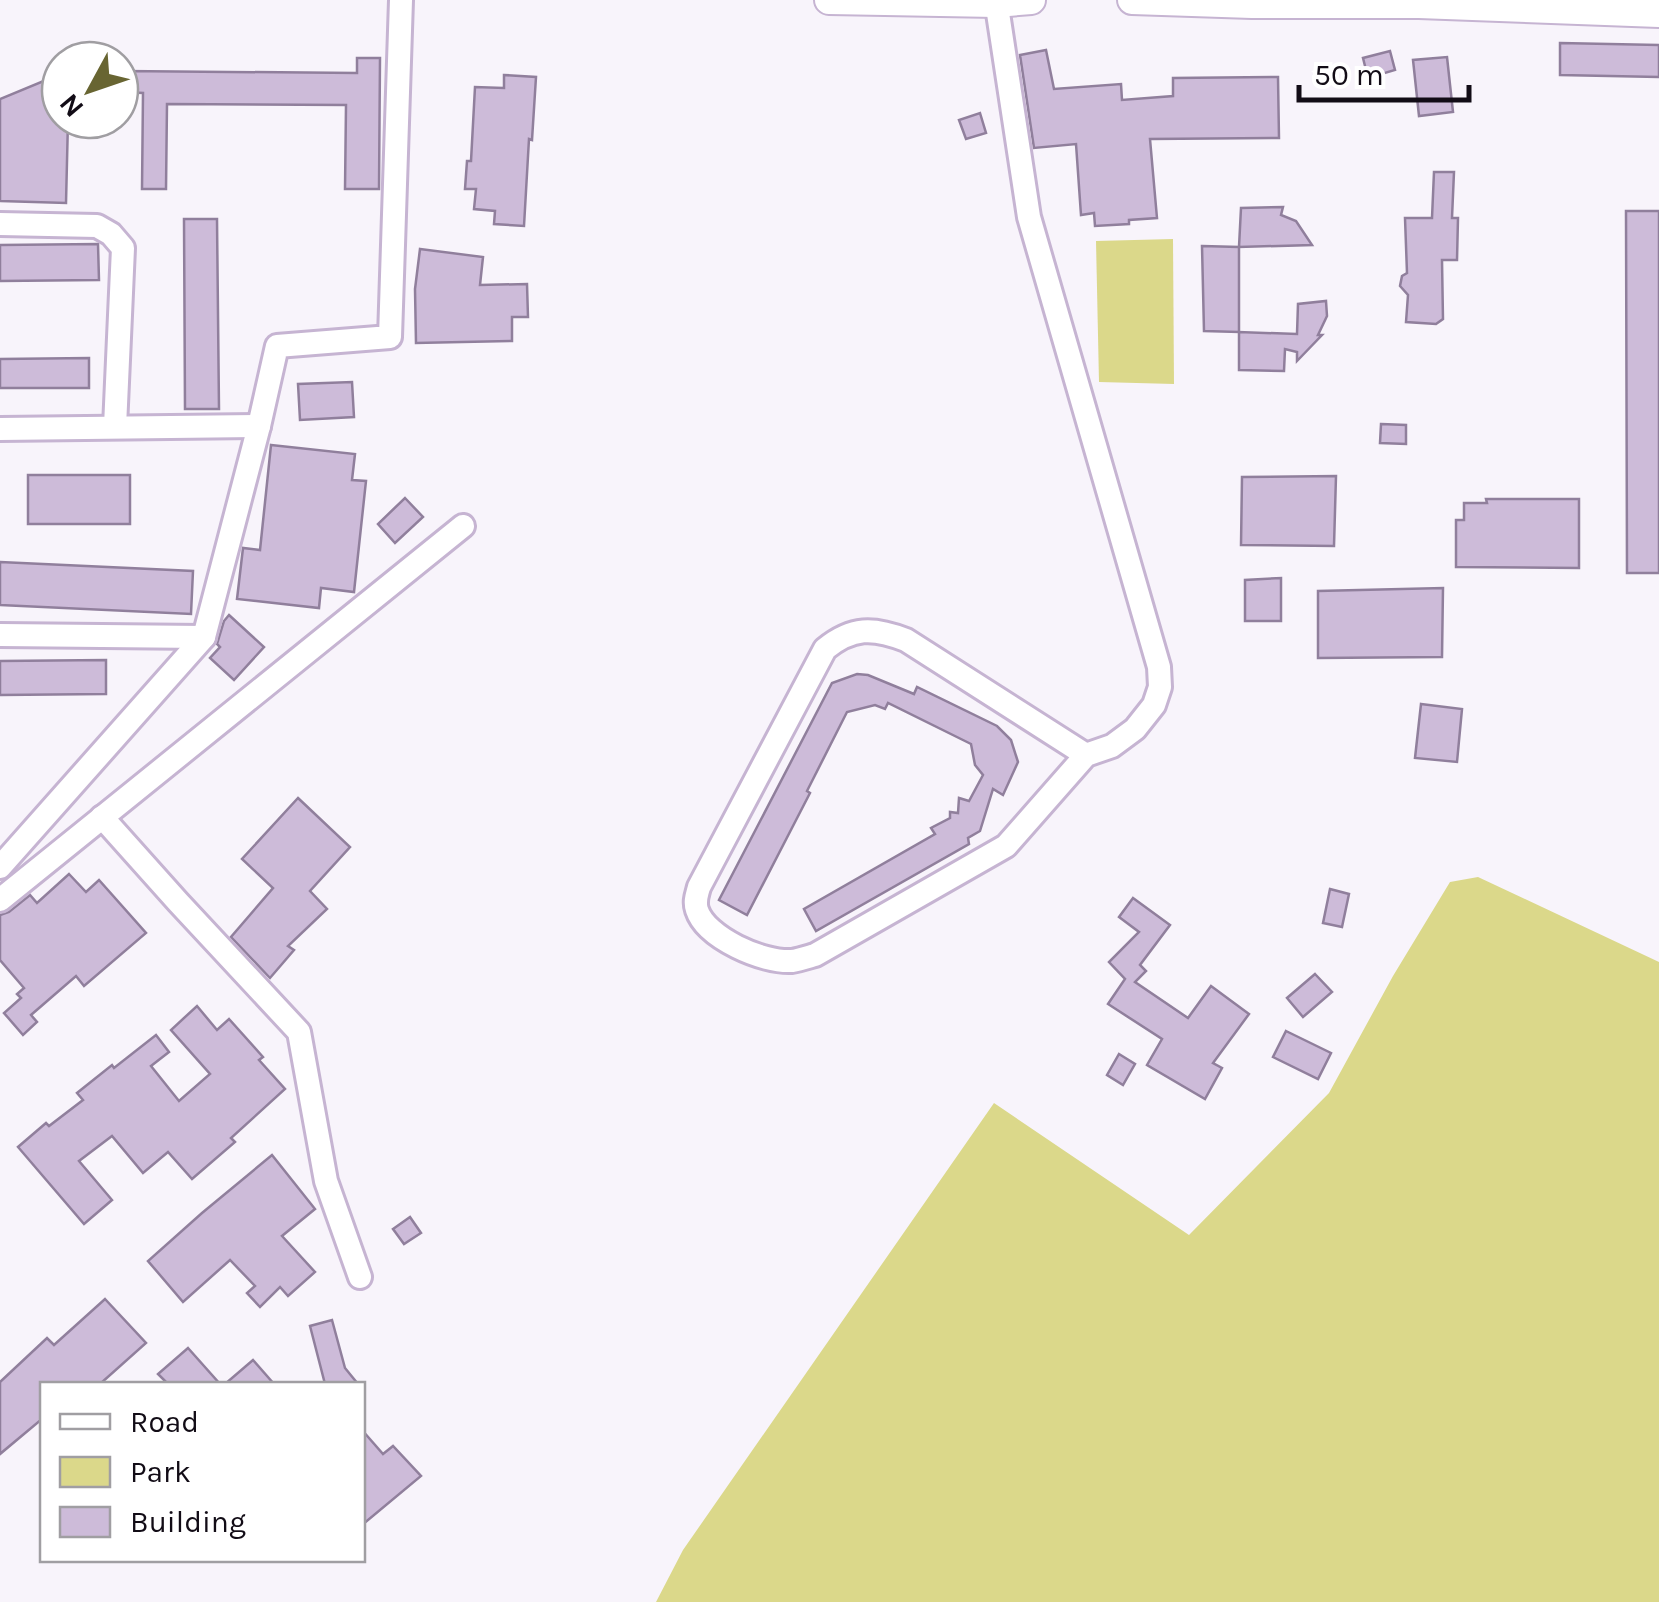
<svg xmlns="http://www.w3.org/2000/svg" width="1659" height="1602" viewBox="0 0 1659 1602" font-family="Karla,sans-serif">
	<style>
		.green { fill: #dbd88a }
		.building { fill: #cdbbd9; stroke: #907f9c; stroke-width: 2.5 }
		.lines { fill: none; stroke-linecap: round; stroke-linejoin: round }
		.minor-casing { stroke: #c6b4d2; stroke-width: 28 }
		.major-casing { stroke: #c6b4d2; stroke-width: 32 }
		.minor { stroke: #fff; stroke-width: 22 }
		.major { stroke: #fff; stroke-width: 28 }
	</style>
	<rect width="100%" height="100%" fill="#f8f4fb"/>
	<g class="green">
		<path d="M1173,239L1174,384L1099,382L1096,241Z"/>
		<path d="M1478,877L1659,962V1602H656L683,1550L994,1103L1189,1235L1329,1093L1393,976L1450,882Z"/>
	</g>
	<g class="building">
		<path d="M1560,43L1659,45V77L1560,75Z"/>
		<path d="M1046,50L1054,89L1121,84L1122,100L1173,96V78L1278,77L1279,138L1150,139L1157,218L1129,220V224L1095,226L1094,213L1081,215L1076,144L1034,148L1020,55Z"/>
		<path d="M1390,51L1395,70L1368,78L1363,58Z"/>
		<path d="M1447,57L1453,112L1419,116L1413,60Z"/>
		<path d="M357,58H380L379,189H345L346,105L167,104L166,189H142L143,93L123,92L124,71L357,73Z"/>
		<path d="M504,75L536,77L532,140L529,139L524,226L494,224L495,211L474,209L476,189H465L467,161H471L475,87L504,88Z"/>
		<path d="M46,80L60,81V120H68L66,203L0,201V99Z"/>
		<path d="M980,113L986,133L966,139L959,120Z"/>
		<path d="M1434,172H1454L1452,218H1458L1457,260H1442L1443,319L1436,324L1406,322L1408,295L1400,286L1402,276L1407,273L1405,218H1432Z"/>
		<path d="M1283,207L1281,215L1296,221L1312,245L1239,247L1241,208Z"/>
		<path d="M1626,211H1659V573H1627Z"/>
		<path d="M184,219H217L219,409H185Z"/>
		<path d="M98,244L99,280L0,281V245Z"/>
		<path d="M1202,246L1239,247V332L1204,331Z"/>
		<path d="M420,249L483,257L480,285L527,284L528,317H512V341L416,343L415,289Z"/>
		<path d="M1326,301L1327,316L1318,335H1322L1297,361V352L1285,349L1284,371L1239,370V332L1297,334L1298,304Z"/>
		<path d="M89,358V388H0V359Z"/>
		<path d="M352,382L354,417L300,420L298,384Z"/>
		<path d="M1381,424L1406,425V444L1380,443Z"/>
		<path d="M271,445L355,454L352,480L366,481L354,592L321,588L319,608L237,599L243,548L260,550Z"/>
		<rect x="28" y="475" width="102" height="49"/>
		<path d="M1336,476L1334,546L1241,545L1242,477Z"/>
		<path d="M405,498L423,517L395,543L378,524Z"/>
		<path d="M1486,499H1579V568L1456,567V520H1464V503H1487Z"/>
		<path d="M0,562L193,571L191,614L0,605Z"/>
		<path d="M1281,578V621H1245V580Z"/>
		<path d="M1443,588L1442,657L1318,658V591Z"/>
		<path d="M229,615L264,647L234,680L210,658L220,647L217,644L224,621Z"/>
		<path d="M106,660V694L0,695V661Z"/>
		<path d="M857,674L868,675L914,694L917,687L997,726L1011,740L1018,762L1003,795L993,789L980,831L968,838L969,844L816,931L804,909L935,834L931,828L950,818V812L958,813L959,798L969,801L983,775L975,765L971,744L888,703L885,709L875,705L847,712L807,791L810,793L747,915L719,900L832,683Z"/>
		<path d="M1421,704L1462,709L1457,762L1415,758Z"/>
		<path d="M298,798L350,847L310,891L327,909L288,946L294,950L270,978L231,937L273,888L242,859Z"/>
		<path d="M69,874L86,892L99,880L146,933L84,986L76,976L31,1015L37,1022L23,1035L4,1013L21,998L17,994L24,988L0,960V915L9,912L30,895L37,903Z"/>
		<path d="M1330,889L1349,894L1342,927L1323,923Z"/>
		<path d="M1133,898L1170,925L1140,965L1146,971L1135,982L1188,1018L1211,986L1249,1014L1213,1063L1222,1068L1205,1099L1147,1065L1162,1039L1108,1004L1125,979L1109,962L1139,932L1119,917Z"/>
		<path d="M1315,974L1332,992L1303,1017L1287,998Z"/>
		<path d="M197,1006L217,1030L229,1019L263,1057L259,1060L285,1089L231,1138L235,1142L192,1179L168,1152L143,1173L112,1136L79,1161L112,1200L84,1224L18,1147L46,1123L49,1126L83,1100L77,1093L112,1065L114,1068L156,1035L169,1052L151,1066L179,1101L210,1074L171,1030Z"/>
		<path d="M1286,1031L1331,1053L1318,1079L1273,1057Z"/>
		<path d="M1119,1054L1135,1064L1123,1085L1107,1075Z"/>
		<path d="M272,1155L315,1209L282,1236L315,1272L288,1296L280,1287L260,1307L247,1293L255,1286L230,1260L183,1302L148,1261L202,1213Z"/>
		<path d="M410,1217L421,1233L404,1244L393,1229Z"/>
		<path d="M105,1299L146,1343L100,1384H42V1419L0,1454V1382L47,1338L54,1345Z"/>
		<path d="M332,1320L345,1368L358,1384H325L310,1326Z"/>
		<path d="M188,1348L220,1384H168L158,1374Z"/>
		<path d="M253,1360L274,1384H225Z"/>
		<path d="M362,1430L383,1454L393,1446L421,1476L362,1525Z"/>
	</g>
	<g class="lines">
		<defs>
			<g id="minor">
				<path d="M996,0L1029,217L1159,667L1160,687L1154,705L1135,729L1112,746L1086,755L1006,846L815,955C808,957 799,960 792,961C763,963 706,938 697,910C694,901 697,895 699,887L825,649C852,627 873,627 906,640L1086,755"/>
				<path d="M0,224L97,226L111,234L123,248L115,427"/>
				<path d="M0,429L259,426"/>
				<path d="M0,635L204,637"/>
				<path d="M102,817L178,902L299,1032L326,1181L360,1277"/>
				<path d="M0,867L204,637L259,426L277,346L390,337L401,0"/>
				<path d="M0,900L463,526"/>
			</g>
			<g id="major">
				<path d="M829,0L996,3L1031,0"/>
				<path d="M1132,0L1252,4H1419L1659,13"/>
			</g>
		</defs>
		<use href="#minor" class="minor-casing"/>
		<use href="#major" class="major-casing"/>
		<use href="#minor" class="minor"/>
		<use href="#major" class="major"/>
	</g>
	<rect x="40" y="1382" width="325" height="180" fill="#ffffff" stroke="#a09ea2" stroke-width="2.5"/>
	<rect x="60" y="1414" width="50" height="15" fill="#ffffff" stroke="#a09ea2" stroke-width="2.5"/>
	<text x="130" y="1432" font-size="30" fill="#120c16">Road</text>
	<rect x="60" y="1457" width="50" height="30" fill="#dbd88a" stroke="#a09ea2" stroke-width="2.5"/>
	<text x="130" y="1482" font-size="30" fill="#120c16">Park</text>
	<rect x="60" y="1507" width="50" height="30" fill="#cdbbd9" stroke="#a09ea2" stroke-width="2.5"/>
	<text x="130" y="1532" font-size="30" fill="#120c16">Building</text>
	<g transform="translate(90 90) rotate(230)"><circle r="48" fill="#ffffff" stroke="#a09ea2" stroke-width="2.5"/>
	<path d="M0-8L18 38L0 25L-18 38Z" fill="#686532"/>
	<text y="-15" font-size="28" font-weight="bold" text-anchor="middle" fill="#120c16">N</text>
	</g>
	<path d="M1299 85v15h170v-15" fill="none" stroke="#120c16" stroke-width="5"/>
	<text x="1314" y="85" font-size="30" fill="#120c16" stroke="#ffffff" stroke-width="8" paint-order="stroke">50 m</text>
</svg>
